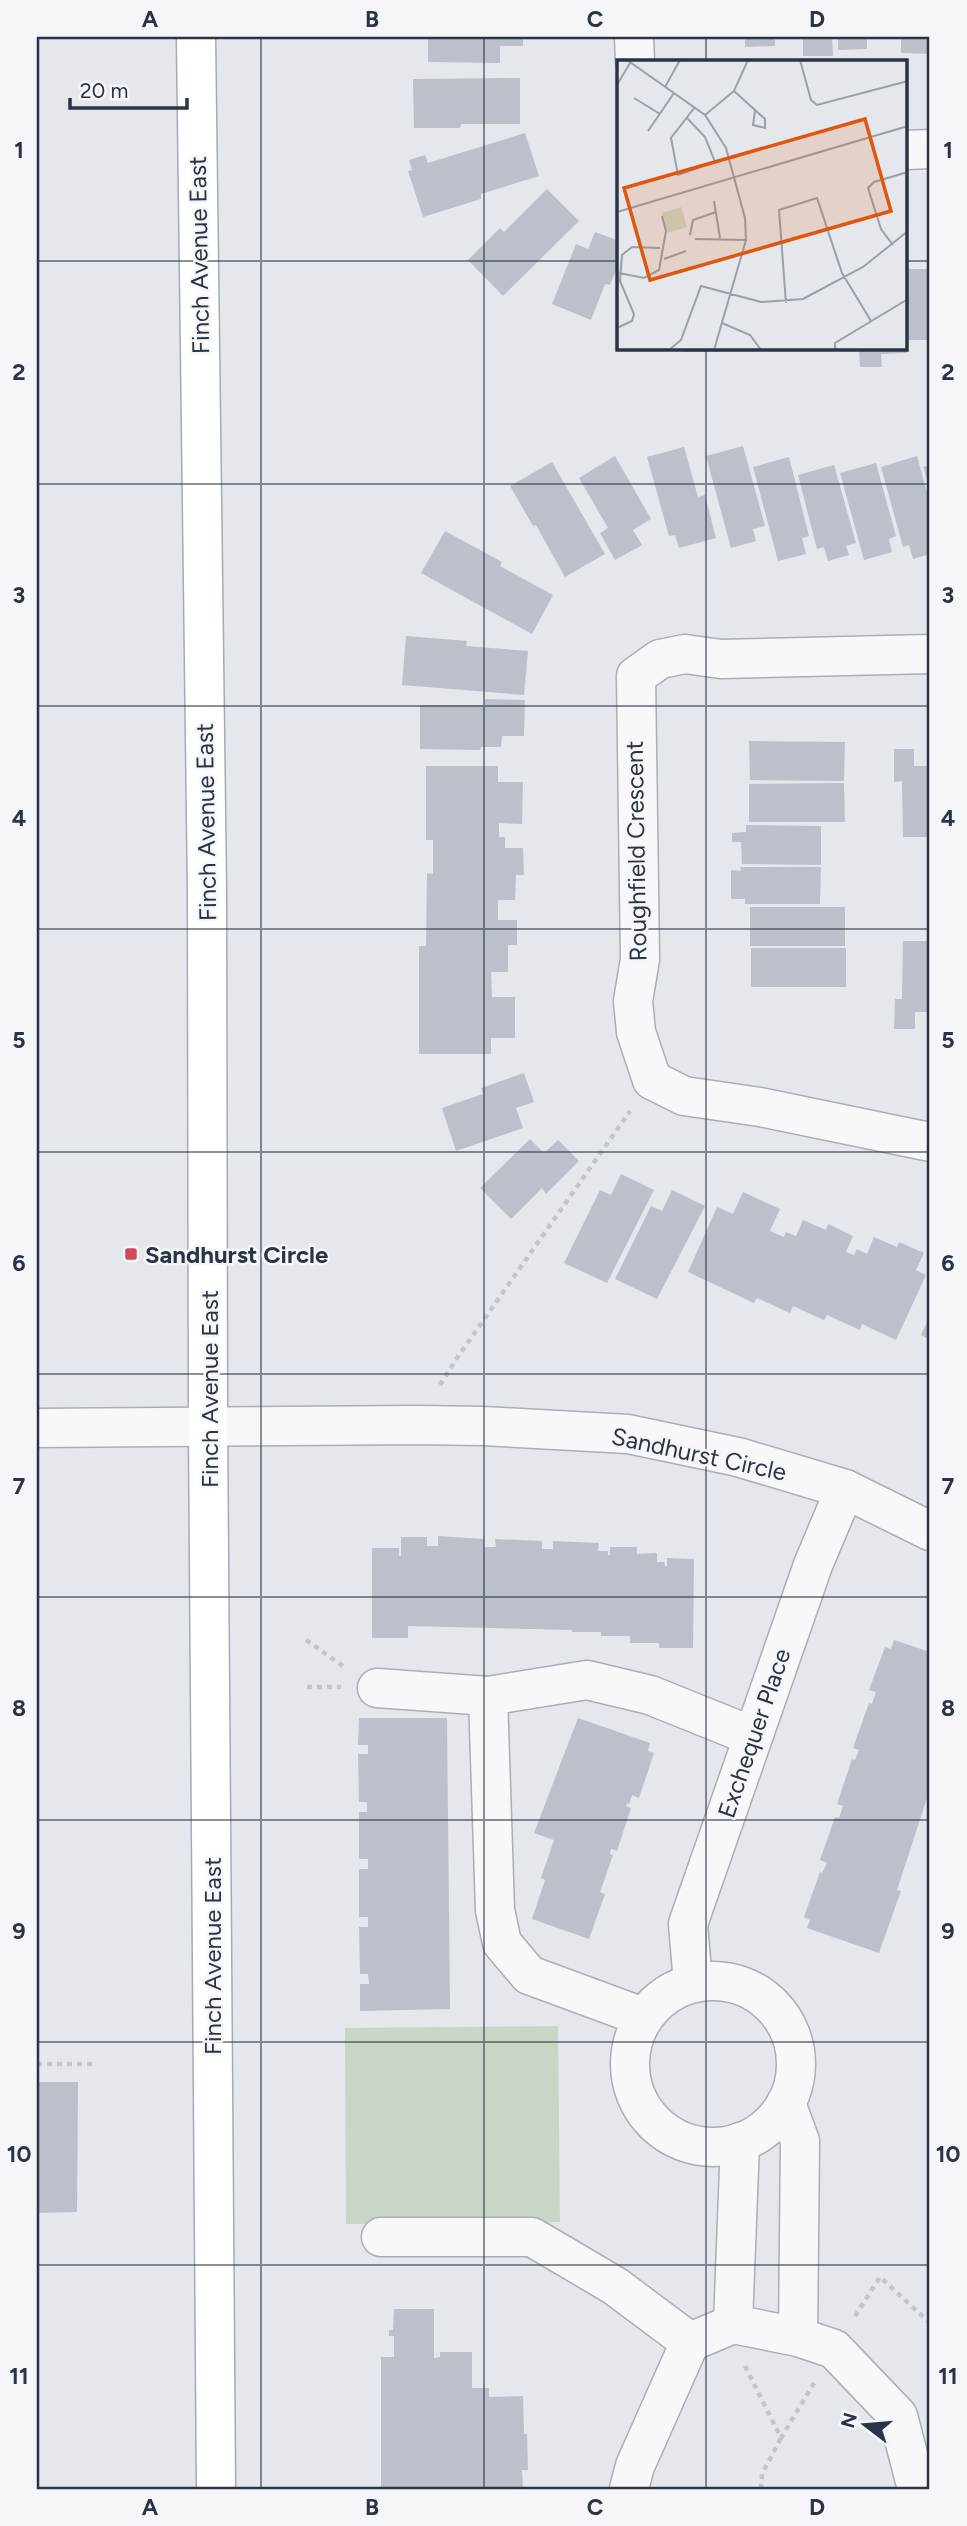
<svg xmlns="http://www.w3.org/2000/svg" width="967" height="2526" viewBox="0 0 967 2526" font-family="Figtree,sans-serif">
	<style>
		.green { fill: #c9d6c5 }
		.building { fill: #bbc0ca }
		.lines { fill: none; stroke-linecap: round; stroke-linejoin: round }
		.minor-casing { stroke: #a9aeb7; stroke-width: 41 }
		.major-casing { stroke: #a3abb8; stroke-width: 41 }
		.path { stroke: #c2c5cb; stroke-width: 4.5; stroke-dasharray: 5 5; stroke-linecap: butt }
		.minor { stroke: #f7f8fa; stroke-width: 38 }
		.major { stroke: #fff; stroke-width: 38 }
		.grid { fill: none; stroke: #2b3445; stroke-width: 2; stroke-opacity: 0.55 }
		.poi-dot { fill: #d1495b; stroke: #f4f6f9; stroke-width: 2.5 }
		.labels { text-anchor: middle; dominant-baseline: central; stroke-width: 5; stroke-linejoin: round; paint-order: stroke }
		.street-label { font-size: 24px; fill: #2b3445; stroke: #f4f6f9 }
		.poi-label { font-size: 24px; font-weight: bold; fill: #2b3445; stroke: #f4f6f9; text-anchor: start }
		.inset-road { fill: none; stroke: #9a9fa9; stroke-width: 2 }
		.view { fill: #df570f; fill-opacity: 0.15; stroke: #df570f; stroke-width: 3.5 }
		.inset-edge { fill: none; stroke: #2b3445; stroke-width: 3.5 }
		.neatline { fill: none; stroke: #2b3445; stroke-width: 2.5 }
		.grid-label { font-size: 23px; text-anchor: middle; font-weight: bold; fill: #2b3445 }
	</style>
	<rect width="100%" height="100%" fill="#e4e7ec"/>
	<path class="green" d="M558,2026L560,2222L346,2224L345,2028Z"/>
	<g class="building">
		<path d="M428,37H523V46H500V63L428,62Z"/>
		<path d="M745,37H775V46L745,47Z"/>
		<path d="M803,37H832L833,56H803Z"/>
		<path d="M838,37H867V49L838,50Z"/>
		<path d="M901,37H930V54L901,53Z"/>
		<path d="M520,78V124H461L460,128H414L413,79Z"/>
		<path d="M525,133L539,176L481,194V199L423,217L408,171L412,170L409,160L425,155L428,163Z"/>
		<path d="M547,189L579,221L503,296L468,260L500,228L504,232Z"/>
		<path d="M595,232L619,241V263L610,285L605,284L591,320L552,304L576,244L588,249Z"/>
		<rect x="906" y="269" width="24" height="71"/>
		<rect x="683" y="348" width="37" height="4"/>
		<path d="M859,348H906L907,353L881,354L882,367H860Z"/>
		<path d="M743,446L765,526L753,529L756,541L731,548L706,456Z"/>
		<path d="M684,447L698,497L705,495L716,538L679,548L675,535L669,536L647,457Z"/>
		<path d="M615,456L651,519L633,530L642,545L615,560L600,533L608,528L579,478Z"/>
		<path d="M917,456L930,503V554L913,559L909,545L903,547L881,467Z"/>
		<path d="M789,457L809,536L802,538L806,554L778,561L753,467Z"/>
		<path d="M552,462L605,554L565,577L536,525L533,526L510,486Z"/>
		<path d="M876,463L896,536L889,539L892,552L864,560L840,473Z"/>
		<path d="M834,465L856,543L846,546L849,555L828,561L824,547L817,549L798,475Z"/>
		<path d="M930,465V488L923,467Z"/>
		<path d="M445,531L502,562L500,566L553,595L532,634L421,573Z"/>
		<path d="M406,636L467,641L466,646L528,651L524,695L402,685Z"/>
		<path d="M485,699L525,700L524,736H502L501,747H481L480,750L420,749V705H485Z"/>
		<path d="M749,741L845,742L844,781L750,780Z"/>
		<path d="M894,749H914V766H930V837H903L902,781L894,782Z"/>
		<path d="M426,766H498V782H523L522,824L499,823V837H505V848H523L524,875H516L515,900H498V920H517V945H508V972H491L492,997H515V1038H491V1054H419V946H426L427,873L433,874V840H426Z"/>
		<path d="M844,783L845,822H749V784Z"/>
		<path d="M746,825L821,826V865L742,864L741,842H732V833L746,832Z"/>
		<path d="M740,867H821L820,904H745V899H731V870L741,871Z"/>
		<rect x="750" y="907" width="95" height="39"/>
		<path d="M903,941H930V1012H915V1029H894L895,999H902Z"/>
		<rect x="751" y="948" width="95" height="39"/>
		<path d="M524,1073L534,1102L516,1108L523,1128L456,1151L442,1108L483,1094L481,1088Z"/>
		<path d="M530,1139L544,1153L558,1140L579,1161L546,1194L542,1188L511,1219L480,1188Z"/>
		<path d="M621,1174L654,1190L607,1283L564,1263L600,1190L611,1195Z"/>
		<path d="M672,1190L705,1206L657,1299L615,1279L651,1206L662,1211Z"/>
		<path d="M743,1192L780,1209L770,1231L784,1237L786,1232L796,1236L803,1220L826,1230L828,1224L853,1236L846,1252L854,1255L857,1249L867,1254L874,1237L897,1247L899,1242L924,1253L916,1270L926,1275L896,1340L862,1324L860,1330L827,1315L824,1320L793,1306L790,1313L757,1298L754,1303L688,1272L717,1207L733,1214Z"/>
		<path d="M930,1316V1340L921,1335Z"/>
		<path d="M438,1536L484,1539V1547H496L495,1539L542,1541V1549H553V1541L599,1543L598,1551H608V1555H610V1547H637V1554L657,1553V1562H664L665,1566H667V1558L694,1559L693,1648H659V1643H630V1636H601V1632H572V1630L408,1626V1638H372V1548H399V1556H401V1537H427V1546H438Z"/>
		<path d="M894,1640L930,1652V1789L897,1890L901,1891L879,1953L807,1928L810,1920L804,1917L820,1872L822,1873L827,1863L820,1860L835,1817L839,1818L843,1806L837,1804L852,1759L855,1760L859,1750L853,1748L869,1703L872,1704L876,1692L869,1690L885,1647L891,1649Z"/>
		<path d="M359,1718H447L450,2009L360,2011V1984H369L368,1974H360L359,1927H368V1917H359V1869H368V1859H359V1812H367V1802H359L358,1754H368V1745H358Z"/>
		<path d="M578,1718L650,1743L648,1751L654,1753L639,1798L632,1795L629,1804L627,1803L626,1806L631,1808L617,1851L611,1849L610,1854L613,1855L600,1892L605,1894L589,1939L532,1919L545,1880L541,1878L554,1840L534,1833Z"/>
		<path d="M37,2082H78L77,2212L37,2213Z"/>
		<path d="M394,2309H434V2358L440,2357V2352H472V2388H489V2397L523,2396L524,2434H527L528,2470H522L523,2489H381V2357H394V2336H389V2330H393Z"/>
	</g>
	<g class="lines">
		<defs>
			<g id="minor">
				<path d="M634,37L635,61"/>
				<path d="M906,150L930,149"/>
				<path d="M930,654L721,659L685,654L660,659L636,676L640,959L633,1001L636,1032L652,1080L684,1096L760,1107L930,1142"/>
				<path d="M37,1428L417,1425L483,1426L628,1434L738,1457L845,1489L930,1531"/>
				<path d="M377,1688L488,1696L587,1680L650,1695L752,1736"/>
				<path d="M488,1696L495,1910L502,1943L529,1975L643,2017"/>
				<circle cx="713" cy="2064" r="83"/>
				<path d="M693,1983L688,1924L813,1565L845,1489"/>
				<path d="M786,2103L800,2141L798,2337"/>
				<path d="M381,2237H532L615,2286L690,2342L733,2324L798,2337L834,2349L898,2416L917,2489"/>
				<path d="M733,2324L740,2142"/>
				<path d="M629,2489L635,2466L690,2342"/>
			</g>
			<path id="major" d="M196,37L207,891L208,1426L216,2489"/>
		</defs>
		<use href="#minor" class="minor-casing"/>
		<use href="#major" class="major-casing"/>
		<g class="path">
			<path d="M440,1385L457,1358L630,1111"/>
			<path d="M306,1640L347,1669"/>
			<path d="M307,1687H341"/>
			<path d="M37,2064H96"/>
			<path d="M855,2316L880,2277L930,2323"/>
			<path d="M745,2366L781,2438L814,2383"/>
			<path d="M761,2489L762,2474L781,2438"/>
		</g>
		<use href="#minor" class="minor"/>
		<use href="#major" class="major"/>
	</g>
	<path class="grid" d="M261,37V2489M484,37V2489M706,37V61M37,261H619M906,261H930M706,348V2489M37,484H930M37,706H930M37,929H930M37,1152H930M37,1374H930M37,1597H930M37,1820H930M37,2042H930M37,2265H930"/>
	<rect class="poi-dot" x="124" y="1247" width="14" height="14" rx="3.5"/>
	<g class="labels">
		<g class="street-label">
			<text transform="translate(199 255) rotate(-91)">Finch Avenue East</text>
			<text transform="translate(206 822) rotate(-91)">Finch Avenue East</text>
			<text transform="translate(636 851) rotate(-91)">Roughfield Crescent</text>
			<text transform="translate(209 1389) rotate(-90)">Finch Avenue East</text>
			<text transform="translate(699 1454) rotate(12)">Sandhurst Circle</text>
			<text transform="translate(754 1733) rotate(-71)">Exchequer Place</text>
			<text transform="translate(212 1956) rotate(-90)">Finch Avenue East</text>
		</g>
		<g class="poi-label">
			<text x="145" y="1254">Sandhurst Circle</text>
		</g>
	</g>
	<g transform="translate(617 60)">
		<rect width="290" height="290" fill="#e4e7ec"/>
		<path d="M64,147L70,167L51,173L45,153Z" fill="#c9d6c5"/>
		<path class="inset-road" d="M10,0L88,55L109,88L128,158L129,180L97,290M183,0L194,40L200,45L291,21M0,25L13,3M48,27L63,0M117,31L148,59V68L136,65L138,51M17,38L43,54M88,55L117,31L131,0M70,58L88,77L98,102L61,115L54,78L78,47M31,71L57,33M97,141L103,178M0,152L291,66M73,175L76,160L99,152M78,179L129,180M276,185L264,169L251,128L257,122L291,112M47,199L69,191M2,213L27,218L42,210L49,171L45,156M169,243L162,150L200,138L225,213L254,261M105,263L133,275L144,290M0,268L15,261L17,254L3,221L5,195L15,187L43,188M52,290L64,280L84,226L144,242L186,239L246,207L291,171M218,290V283L291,239"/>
		<path class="view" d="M248,59L274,151L33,220L7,128Z"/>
		<rect width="290" height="290" class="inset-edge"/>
	</g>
	<rect width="967" height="2526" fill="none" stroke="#f4f6f9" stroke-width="77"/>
	<g transform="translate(865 2425) rotate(286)" stroke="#f4f6f9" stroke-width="5" paint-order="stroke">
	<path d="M0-5L12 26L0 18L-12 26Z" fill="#2b3445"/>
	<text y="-10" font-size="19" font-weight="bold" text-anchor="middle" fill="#2b3445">N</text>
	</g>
	<path d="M70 98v10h117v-10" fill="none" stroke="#2b3445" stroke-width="3.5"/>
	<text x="80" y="98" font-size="21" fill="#2b3445" stroke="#f4f6f9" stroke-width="5" paint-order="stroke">20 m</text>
	<rect x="38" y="38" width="890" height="2450" class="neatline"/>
	<g class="grid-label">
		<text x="150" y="27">A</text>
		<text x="372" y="27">B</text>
		<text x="595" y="27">C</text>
		<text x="817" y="27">D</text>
		<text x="19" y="158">1</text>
		<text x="948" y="158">1</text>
		<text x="19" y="380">2</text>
		<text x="948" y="380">2</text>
		<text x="19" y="603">3</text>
		<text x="948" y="603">3</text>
		<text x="19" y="826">4</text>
		<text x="948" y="826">4</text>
		<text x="19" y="1048">5</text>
		<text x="948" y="1048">5</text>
		<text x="19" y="1271">6</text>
		<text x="948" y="1271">6</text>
		<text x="19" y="1494">7</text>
		<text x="948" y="1494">7</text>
		<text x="19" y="1716">8</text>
		<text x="948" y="1716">8</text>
		<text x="19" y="1939">9</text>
		<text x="948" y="1939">9</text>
		<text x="19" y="2162">10</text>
		<text x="948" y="2162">10</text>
		<text x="19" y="2384">11</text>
		<text x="948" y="2384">11</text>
		<text x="150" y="2515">A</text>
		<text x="372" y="2515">B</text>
		<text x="595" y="2515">C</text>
		<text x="817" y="2515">D</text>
	</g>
</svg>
